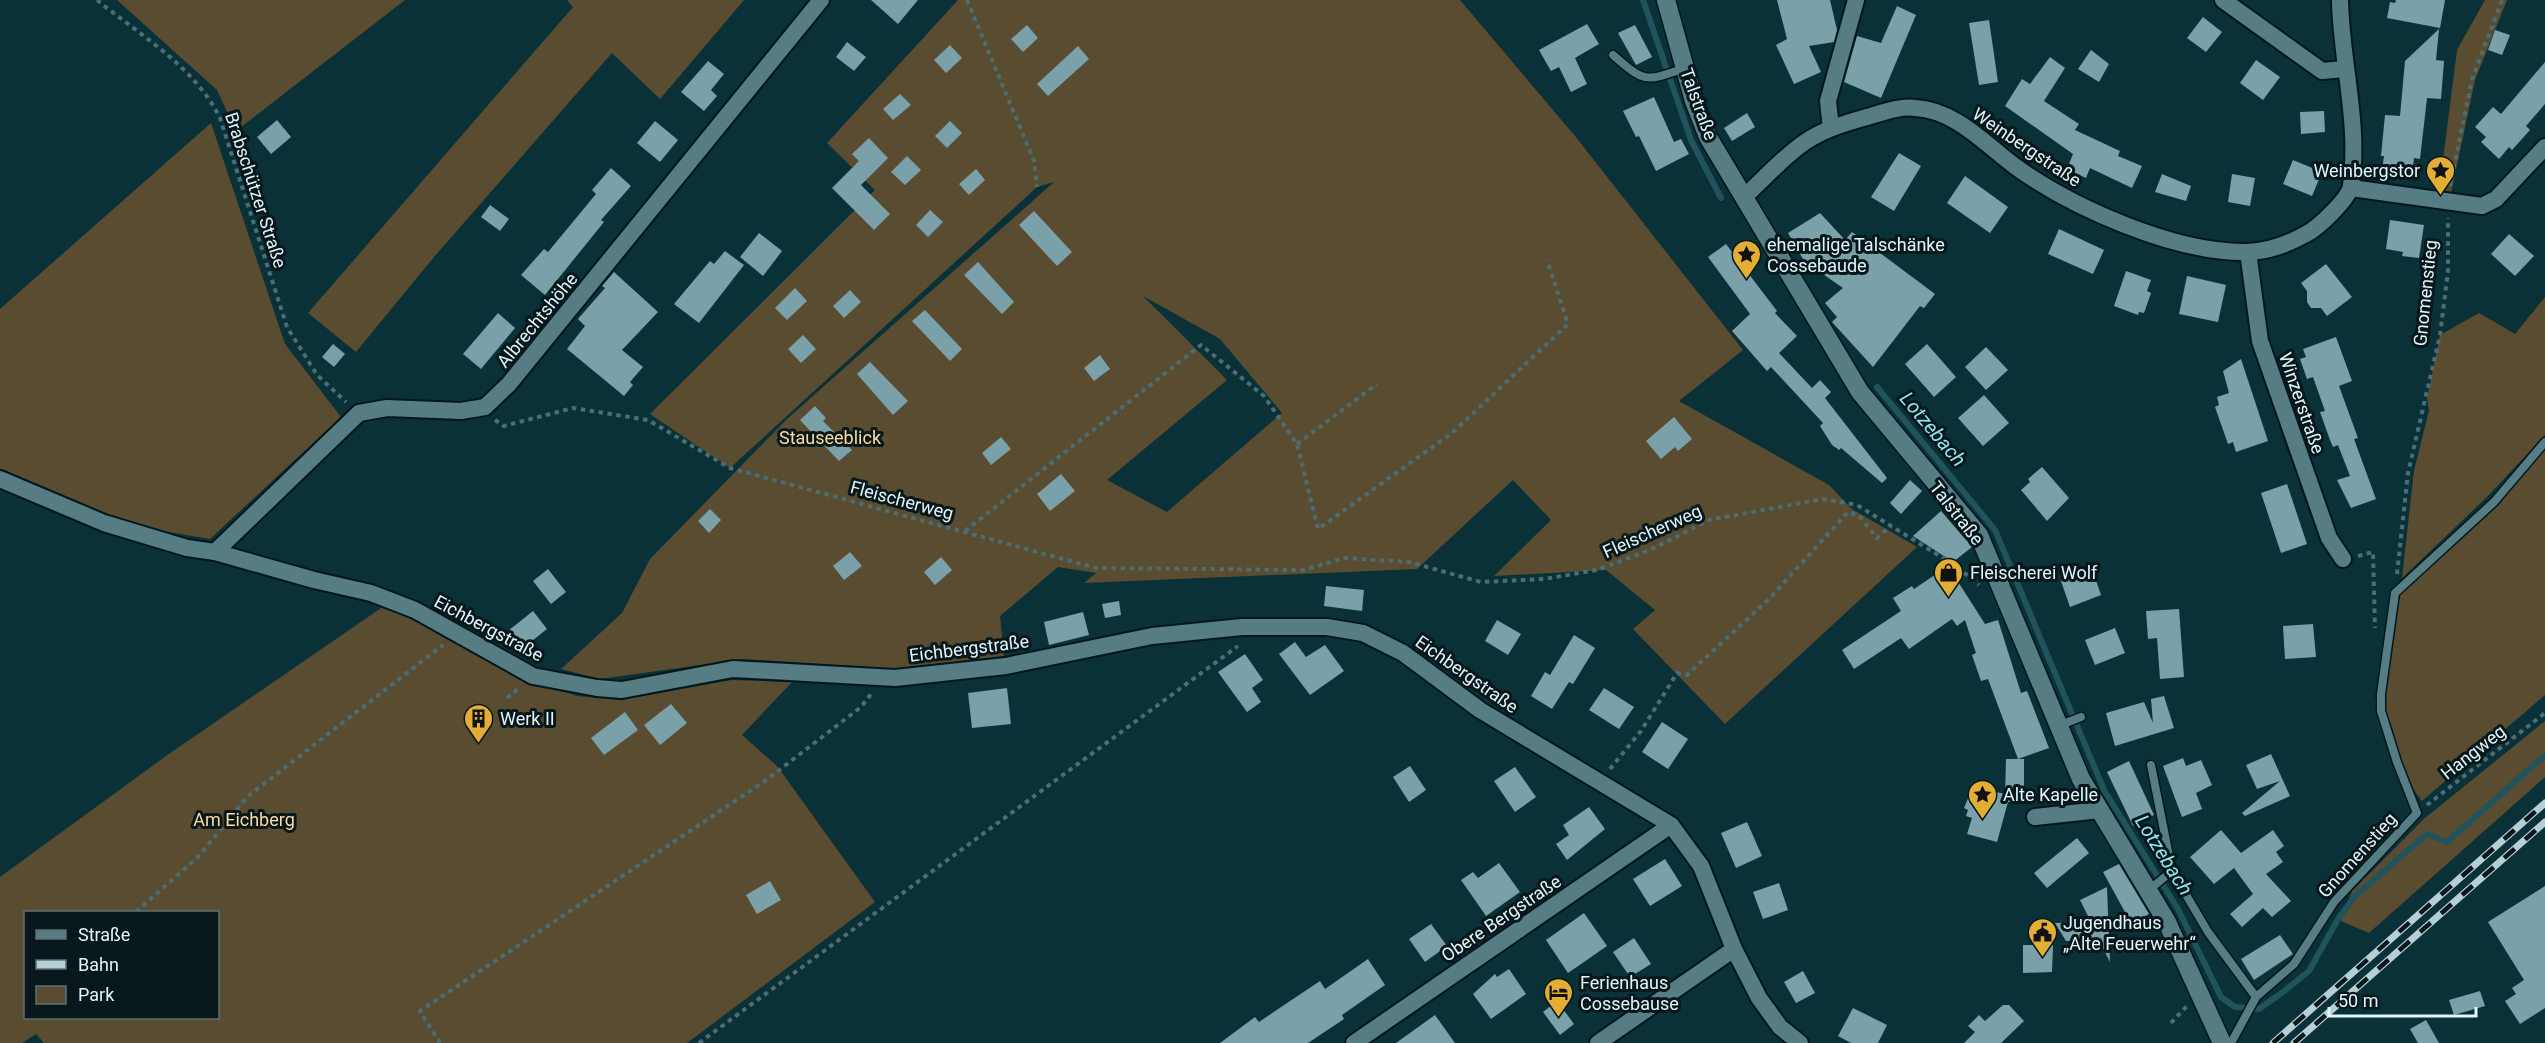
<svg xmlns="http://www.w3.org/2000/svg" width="2545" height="1043" viewBox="0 0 2545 1043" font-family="Roboto,sans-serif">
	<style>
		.green { fill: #5a4c30; fill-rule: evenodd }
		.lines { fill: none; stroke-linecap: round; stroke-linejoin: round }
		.stream { stroke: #20535c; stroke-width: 6 }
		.building { fill: #7aa1a9 }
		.lane-casing { stroke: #00181d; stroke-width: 11 }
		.street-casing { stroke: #00181d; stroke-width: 20 }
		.secondary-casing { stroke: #00181d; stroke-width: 21 }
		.path { stroke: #4c6d73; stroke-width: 4; stroke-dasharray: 4.5 4.5; stroke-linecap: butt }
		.lane { stroke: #567c84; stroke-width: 8 }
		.street { stroke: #567c84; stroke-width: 16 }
		.secondary { stroke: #567c84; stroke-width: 18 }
		.rail-casing { stroke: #b6cfd4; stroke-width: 7 }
		.rail { stroke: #07171a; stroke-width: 4.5; stroke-dasharray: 14; stroke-linecap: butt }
		.labels { text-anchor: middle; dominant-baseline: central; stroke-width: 6; stroke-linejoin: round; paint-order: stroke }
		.street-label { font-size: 18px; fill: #e1f6fa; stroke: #07171a }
		.poi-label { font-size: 18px; fill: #e1f6fa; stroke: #07171a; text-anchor: start }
		.park-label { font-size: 18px; fill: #fcdb9e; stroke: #07171a }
		.water-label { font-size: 20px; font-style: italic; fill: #8fe5f6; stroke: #07171a }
	</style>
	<rect width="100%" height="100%" fill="#0a3138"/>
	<g class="green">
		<path d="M117,0H405L236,131L217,90Z"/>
		<path d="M567,0H744L660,99L612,53L434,257L356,352L308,313L573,7Z"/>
		<path d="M958,0H1460L1575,136L1743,350L1679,401L1829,485L1852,509L1917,547L1725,724L1633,629L1655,610L1606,570L1494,576L1551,520L1513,480L1417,569L1084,583L1096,573L1058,567L1000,616L1004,656L901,669L743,659L600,679L561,669L622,613L650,559L787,419L1054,182L1037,187L730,468L650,414L875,190L827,143ZM1143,296L1220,339L1282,413L1167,512L1107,480L1227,380Z"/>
		<path d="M2485,0H2507L2475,80L2451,193L2439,191L2457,50Z"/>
		<path d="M211,123L285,344L341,417L210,539L145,528L66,501L0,470V309Z"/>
		<path d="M2545,297V435L2487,497L2402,578L2414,471L2429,410L2427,399L2440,335L2479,313L2515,334Z"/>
		<path d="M2545,442V695L2422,801L2393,762L2375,702L2381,693L2395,593L2494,502Z"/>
		<path d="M384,606L464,645L517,676L577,696L619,700L732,680L792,682L742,735L777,766L875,902L687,1043H44L36,1034L22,1043H0V877L166,756ZM26,912H218V1018H26Z"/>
		<path d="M2545,721V777L2369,933L2341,921L2352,891L2425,818Z"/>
	</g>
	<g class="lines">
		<g class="stream">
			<path d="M1643,0L1691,140L1721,198"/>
			<path d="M1877,387L1995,530L2104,790L2178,909L2221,997L2235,1007L2259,1009L2283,992L2309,971L2338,919L2355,896L2427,834L2447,842L2545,755"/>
		</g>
	</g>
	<g class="building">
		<path d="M871,0H918L898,24Z"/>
		<path d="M1777,0H1830L1837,30L1834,42L1809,46L1821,72L1794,84L1776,45L1787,39Z"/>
		<path d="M2396,0H2445L2440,28L2387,18L2390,2L2395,3Z"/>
		<path d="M1897,6L1916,15L1881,98L1844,82L1857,36L1881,43Z"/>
		<path d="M2203,17L2222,32L2206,52L2187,38Z"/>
		<path d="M1989,20L1998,82L1979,85L1969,23Z"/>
		<path d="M1587,24L1599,44L1575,58L1587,84L1571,92L1559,67L1551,71L1539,50Z"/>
		<path d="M1027,25L1038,38L1023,52L1011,39Z"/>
		<path d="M1635,25L1652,57L1636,65L1618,33Z"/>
		<path d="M2439,29L2436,60L2444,61L2441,99L2427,98L2420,159L2414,158L2412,175L2382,171L2384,156H2381L2385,115L2400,116L2405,61Z"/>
		<path d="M2495,30L2510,35L2502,55L2488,50Z"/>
		<path d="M847,42L866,57L854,71L836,57Z"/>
		<path d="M950,45L962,58L946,73L934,60Z"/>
		<path d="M1078,46L1089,59L1048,96L1037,84Z"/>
		<path d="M2091,50L2109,64L2099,82L2078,69Z"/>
		<path d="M2050,57L2065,68L2044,101L2079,124L2075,130L2120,151L2118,156L2142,166L2132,188L2090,168L2086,178L2067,169L2073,154L2005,106L2022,79L2030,84Z"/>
		<path d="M2256,60L2280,77L2263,100L2240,83Z"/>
		<path d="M708,61L724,74L711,90L717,96L704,111L681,92Z"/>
		<path d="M2545,62V104L2526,126L2530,130L2512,150L2509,147L2499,159L2481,142L2486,137L2475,127L2493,107L2501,114Z"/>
		<path d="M900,94L911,105L893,120L883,109Z"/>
		<path d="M1654,97L1674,142L1681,139L1689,154L1656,171L1639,136L1636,137L1623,111Z"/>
		<path d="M2324,111L2325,132L2301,134L2300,112Z"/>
		<path d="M1747,113L1755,127L1732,141L1724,128Z"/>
		<path d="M277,120L291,137L271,154L257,137Z"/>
		<path d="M655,121L678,140L660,162L637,143Z"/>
		<path d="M950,121L962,133L947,148L935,136Z"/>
		<path d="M869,138L888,158L861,185L890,214L874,230L832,188L859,161L852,154Z"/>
		<path d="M1899,153L1921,166L1894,211L1871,197Z"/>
		<path d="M907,156L921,170L905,185L891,172Z"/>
		<path d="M2293,160L2322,172L2312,196L2283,184Z"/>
		<path d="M611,168L631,186L601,220L604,222L545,295L521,275L544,249L548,252L596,194L592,190Z"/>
		<path d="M976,169L985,180L969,195L959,184Z"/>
		<path d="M2162,174L2191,186L2186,201L2155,192Z"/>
		<path d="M2232,174L2255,178L2250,206L2228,202Z"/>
		<path d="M1965,176L2008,207L1990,233L1947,203Z"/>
		<path d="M490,205L509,219L500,231L481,217Z"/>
		<path d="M930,210L943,222L928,237L916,225Z"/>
		<path d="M1034,211L1072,252L1057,266L1019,225Z"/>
		<path d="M1820,213L1845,240L1852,232L1935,294L1924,308L1920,306L1873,367L1832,322L1837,317L1825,303L1843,288L1804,261L1788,233Z"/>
		<path d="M2390,220L2424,225L2419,258L2402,256L2403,252L2386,249Z"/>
		<path d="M2059,229L2104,250L2093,274L2048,254Z"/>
		<path d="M759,233L782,251L763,276L740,257Z"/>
		<path d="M2509,234L2534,256L2515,276L2491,254Z"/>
		<path d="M1726,244L1777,311L1775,313L1797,336L1779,353L1812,388L1820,380L1831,392L1825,398L1887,478L1882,483L1841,448L1839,450L1832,445L1820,426L1823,423L1771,367L1767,371L1732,331L1750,314L1708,257Z"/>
		<path d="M725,251L744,265L699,323L674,304L710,261L714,264Z"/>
		<path d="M978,262L1014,302L1002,314L964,275Z"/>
		<path d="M2326,264L2352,297L2327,316L2321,308H2311L2307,302V291L2301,283Z"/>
		<path d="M2126,271L2151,280L2147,291L2151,293L2144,313L2139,312L2138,315L2114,306Z"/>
		<path d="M614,272L658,312L622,350L643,367L630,382L633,385L624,396L567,349L585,326L578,319L605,288L602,286Z"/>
		<path d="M2187,276L2226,285L2218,322L2179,314Z"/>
		<path d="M795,288L807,301L787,320L775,308Z"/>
		<path d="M850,290L861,302L844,318L833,306Z"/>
		<path d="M925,310L962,349L950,361L912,321Z"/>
		<path d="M498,313L515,328L481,369L463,354Z"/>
		<path d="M803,335L816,349L801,363L788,349Z"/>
		<path d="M2336,337L2352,381L2339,386L2358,438L2354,439L2376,499L2351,508L2337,480L2350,476L2338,445L2333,447L2330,440L2320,412L2325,411L2313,377L2307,379L2300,359L2306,357L2303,349Z"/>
		<path d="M333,344L345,354L334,367L322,357Z"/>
		<path d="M1927,344L1956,377L1934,397L1905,364Z"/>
		<path d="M1986,347L2008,370L1986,390L1965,367Z"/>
		<path d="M1100,355L1110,369L1094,381L1084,368Z"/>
		<path d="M2241,359L2268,441L2236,452L2233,442L2228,444L2215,407L2219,405L2217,397L2229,393L2223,371Z"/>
		<path d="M870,362L908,401L893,415L857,374Z"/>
		<path d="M1984,395L2009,423L1983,446L1958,418Z"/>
		<path d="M815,406L826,418L823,421L852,450L839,461L800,420Z"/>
		<path d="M1674,417L1692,439L1678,451L1675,447L1661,459L1646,441Z"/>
		<path d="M1001,437L1011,449L991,465L982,453Z"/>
		<path d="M2042,467L2069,498L2047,521L2021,490L2030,482L2028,479Z"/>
		<path d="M1061,474L1075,491L1050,511L1037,494Z"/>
		<path d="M1910,480L1922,491L1901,514L1890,503Z"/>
		<path d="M2287,484L2307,544L2281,553L2261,493Z"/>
		<path d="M710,509L721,520L709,533L698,521Z"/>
		<path d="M1941,511L1972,547L1953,562L1913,536Z"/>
		<path d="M850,552L862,566L844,580L833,566Z"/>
		<path d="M941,557L952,570L935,585L924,572Z"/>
		<path d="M1948,566L1985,624L1998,620L2021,693L2027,691L2049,748L2018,759L1988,679L1981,681L1972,655L1976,653L1965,620L1957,626L1952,619L1909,649L1901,638L1854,669L1842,650L1901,611L1893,598L1912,586L1914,589Z"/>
		<path d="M548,569L566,592L551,604L533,581Z"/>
		<path d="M2092,569L2101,595L2070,607L2061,581Z"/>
		<path d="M1326,586L1364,590L1362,611L1324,606Z"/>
		<path d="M1119,601L1121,615L1105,618L1102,604Z"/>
		<path d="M2179,609L2184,677L2160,679L2157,638L2148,639L2146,611Z"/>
		<path d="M533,611L547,629L517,653L503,635Z"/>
		<path d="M1083,612L1089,635L1049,645L1044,622Z"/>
		<path d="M1497,620L1521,634L1508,655L1485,641Z"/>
		<path d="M2313,624L2316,657L2285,659L2283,626Z"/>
		<path d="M2115,628L2125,653L2095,665L2085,640Z"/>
		<path d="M1574,635L1595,648L1573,684L1569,682L1552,709L1531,696L1545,672L1550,675Z"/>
		<path d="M1295,642L1306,657L1325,645L1344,671L1310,695L1279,654Z"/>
		<path d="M1245,654L1263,680L1252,688L1261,702L1247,712L1218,672Z"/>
		<path d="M1007,688L1011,724L972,728L968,693Z"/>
		<path d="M1604,688L1634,707L1619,729L1589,710Z"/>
		<path d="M2164,696L2174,728L2115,746L2106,713L2144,702L2153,723L2151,699Z"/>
		<path d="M671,704L687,723L660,745L644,725Z"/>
		<path d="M625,712L638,730L604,755L591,738Z"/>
		<path d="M1662,722L1688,739L1668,769L1642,752Z"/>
		<path d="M2271,754L2290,796L2245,816L2242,813L2280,781L2257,789L2246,765Z"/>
		<path d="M2183,758L2186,766L2201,760L2212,785L2196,793L2202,809L2182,817L2163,766Z"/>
		<path d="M2006,759H2024V802H2008L1997,842L1967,834L1972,818L1966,816L1968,810L1964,808L1969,796L1982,789L2005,794Z"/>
		<path d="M2129,761L2154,815L2133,826L2107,772Z"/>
		<path d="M1410,766L1426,790L1409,802L1393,777Z"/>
		<path d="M1515,767L1536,797L1515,812L1494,781Z"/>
		<path d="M1589,807L1605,829L1567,860L1556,844L1569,835L1563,825Z"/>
		<path d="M1747,822L1762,856L1736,868L1721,833Z"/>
		<path d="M2221,830L2241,853L2273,830L2284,846L2276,852L2283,862L2266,874L2291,901L2272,917L2263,908L2242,927L2230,914L2253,894L2234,868L2214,884L2190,857Z"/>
		<path d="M2077,838L2089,853L2047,888L2034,873Z"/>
		<path d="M1665,859L1682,886L1650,906L1633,879Z"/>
		<path d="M1499,863L1520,892L1486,916L1461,880L1473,872L1478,878Z"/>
		<path d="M2119,864L2149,914L2131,923L2103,872Z"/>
		<path d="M770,881L781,900L757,914L746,895Z"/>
		<path d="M1779,883L1788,910L1763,919L1753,892Z"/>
		<path d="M2545,886V1008L2520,1024L2505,1001L2516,994L2512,988L2524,980L2488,922Z"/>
		<path d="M2107,887L2109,940L2110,962L2099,940L2066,941L2055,923L2091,922L2080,900Z"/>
		<path d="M1584,913L1607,946L1568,973L1546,940Z"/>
		<path d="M1431,924L1447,946L1425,962L1409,939Z"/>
		<path d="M2280,935L2293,954L2254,980L2241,959Z"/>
		<path d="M1634,938L1651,964L1630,977L1613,952Z"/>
		<path d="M2023,945H2053L2052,972L2023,973Z"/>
		<path d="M1368,959L1385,985L1342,1015L1344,1019L1308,1043H1220L1255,1017L1259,1022L1320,981L1325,989Z"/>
		<path d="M1509,969L1526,994L1491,1019L1473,994L1495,974L1497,977Z"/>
		<path d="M1803,971L1815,993L1796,1003L1784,982Z"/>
		<path d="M2480,991L2485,1006L2454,1015L2449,1000Z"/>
		<path d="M1557,1001L1574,1024L1560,1035L1543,1012Z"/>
		<path d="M2003,1005H2009L2024,1021L2001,1043H1964L1975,1032L1968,1026L1979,1015L1985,1021Z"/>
		<path d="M1853,1008L1887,1025L1878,1043H1851L1838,1036Z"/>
		<path d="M1435,1015L1455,1043H1396Z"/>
		<path d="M2426,1020L2439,1043H2418L2410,1029Z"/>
	</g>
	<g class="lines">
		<defs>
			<g id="lane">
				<path d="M1613,55C1645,83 1645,82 1685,68"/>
				<path d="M2058,726L2081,717"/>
				<path d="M2151,765L2172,871L2208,932L2256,997"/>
				<path d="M2149,890L2172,871"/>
				<path d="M2231,1043L2256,997L2294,964L2334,902L2417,813L2397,762L2381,711V694L2395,593L2494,502L2545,442"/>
			</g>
			<g id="street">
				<path d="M2223,0L2322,71L2345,69"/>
				<path d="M1831,128L1828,101L1856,0"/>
				<path d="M2351,188L2482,206L2496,199L2545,147"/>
				<path d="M1744,197C1764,179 1783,157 1805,142C1824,129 1846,123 1867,117C1884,112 1899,106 1916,108C1955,110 1986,145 2016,167C2073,208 2175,253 2246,252C2268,252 2288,244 2306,234C2318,228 2350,198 2351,185C2360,124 2341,61 2340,0"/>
				<path d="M2248,252L2260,341L2329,538L2343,559"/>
				<path d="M0,479L104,523L187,548L215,552L314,580L371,593L415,610L533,676L597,688L622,690L733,669L895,678L1006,666L1152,636L1242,627H1327L1363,633L1403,653L1480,710L1671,825L1701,866L1734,949L1759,998L1780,1027L1800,1043"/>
				<path d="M215,552L359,413L387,408L461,411L485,407L509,384L821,0"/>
				<path d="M2035,817L2100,810"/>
				<path d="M1354,1043L1671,825"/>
				<path d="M1598,1043L1734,949"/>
			</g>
			<path id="secondary" d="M1666,0L1694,101L1708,137L1860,392L1979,535L2081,779L2167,922L2222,1043"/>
		</defs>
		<use href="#lane" class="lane-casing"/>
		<use href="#street" class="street-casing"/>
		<use href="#secondary" class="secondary-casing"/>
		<g class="path">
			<path d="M97,0C140,35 195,67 220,118L287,327L317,375L346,402"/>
			<path d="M967,0L1034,161L1037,187"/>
			<path d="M2450,186L2472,79L2502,0"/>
			<path d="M495,420L504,426L573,408L648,420L730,468L1096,568L1304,570L1344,558L1409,562L1481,582L1544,579L1597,570L1650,550L1709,520L1823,499L1857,505L1956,566L1979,585"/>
			<path d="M1297,444L1377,384"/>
			<path d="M965,531L1201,345L1264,396L1297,444L1318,529L1452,433L1568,324L1547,260"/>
			<path d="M2358,556L2373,552L2375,628"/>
			<path d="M2397,574L2408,473L2440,335L2448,271V218"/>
			<path d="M507,698L520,687"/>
			<path d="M1610,769L1641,731L1677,673L1687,675L1768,600L1848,512L1859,516L1877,538L1891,526"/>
			<path d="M2427,805L2545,713"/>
			<path d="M136,912L198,857L248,796L443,645"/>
			<path d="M2171,1023L2187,1006"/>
			<path d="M440,1043L420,1011L765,781L861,707L871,694"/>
			<path d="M699,1043L1238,646"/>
		</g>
		<use href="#lane" class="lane"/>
		<use href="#street" class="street"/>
		<use href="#secondary" class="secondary"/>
		<defs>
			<g id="rail">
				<path d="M2273,1043L2545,803"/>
				<path d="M2294,1043L2545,822"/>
			</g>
		</defs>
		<use href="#rail" class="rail-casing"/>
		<use href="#rail" class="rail"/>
	</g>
	<defs>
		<symbol id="sight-pin" viewBox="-11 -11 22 30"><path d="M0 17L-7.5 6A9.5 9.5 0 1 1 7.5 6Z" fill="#e4ae35" stroke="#07171a"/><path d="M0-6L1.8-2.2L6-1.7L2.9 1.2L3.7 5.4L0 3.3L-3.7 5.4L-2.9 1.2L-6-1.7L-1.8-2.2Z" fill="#111"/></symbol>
		<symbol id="shop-pin" viewBox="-11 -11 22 30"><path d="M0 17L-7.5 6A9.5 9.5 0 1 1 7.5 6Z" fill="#e4ae35" stroke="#07171a"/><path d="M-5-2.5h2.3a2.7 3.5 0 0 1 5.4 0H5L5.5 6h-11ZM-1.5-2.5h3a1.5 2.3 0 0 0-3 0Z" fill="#111"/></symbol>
		<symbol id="building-pin" viewBox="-11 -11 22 30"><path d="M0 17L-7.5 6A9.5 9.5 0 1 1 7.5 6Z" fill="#e4ae35" stroke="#07171a"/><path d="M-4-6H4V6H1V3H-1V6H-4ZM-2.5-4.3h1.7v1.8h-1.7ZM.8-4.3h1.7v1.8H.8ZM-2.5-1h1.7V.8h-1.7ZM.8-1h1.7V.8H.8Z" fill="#111"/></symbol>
		<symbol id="civic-pin" viewBox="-11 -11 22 30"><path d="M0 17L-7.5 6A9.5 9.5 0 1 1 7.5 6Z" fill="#e4ae35" stroke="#07171a"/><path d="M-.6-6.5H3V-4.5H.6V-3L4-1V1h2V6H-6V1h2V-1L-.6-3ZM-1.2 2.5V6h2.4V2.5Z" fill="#111"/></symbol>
		<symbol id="hotel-pin" viewBox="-11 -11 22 30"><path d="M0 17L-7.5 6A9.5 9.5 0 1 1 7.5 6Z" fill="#e4ae35" stroke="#07171a"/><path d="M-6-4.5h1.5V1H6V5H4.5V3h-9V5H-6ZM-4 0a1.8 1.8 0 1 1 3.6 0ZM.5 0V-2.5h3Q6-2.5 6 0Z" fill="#111"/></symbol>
	</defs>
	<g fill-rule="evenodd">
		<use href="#sight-pin" x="2424" y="154" width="33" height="45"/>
		<use href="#sight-pin" x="1730" y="238" width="33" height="45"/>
		<use href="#shop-pin" x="1932" y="556" width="33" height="45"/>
		<use href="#building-pin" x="462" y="702" width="33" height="45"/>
		<use href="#sight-pin" x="1966" y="778" width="33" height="45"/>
		<use href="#civic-pin" x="2026" y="916" width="33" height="45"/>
		<use href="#hotel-pin" x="1542" y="976" width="33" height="45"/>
	</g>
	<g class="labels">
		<g class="street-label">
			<text transform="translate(1699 104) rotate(70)">Talstraße</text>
			<text transform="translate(2027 147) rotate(34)">Weinbergstraße</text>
			<text transform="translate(256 190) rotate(72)">Brabschützer Straße</text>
			<text transform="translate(2425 293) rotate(-84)">Gnomenstieg</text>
			<text transform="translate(537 320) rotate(-51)">Albrechtshöhe</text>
			<text transform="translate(2302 403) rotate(71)">Winzerstraße</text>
			<text transform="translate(902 500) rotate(15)">Fleischerweg</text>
			<text transform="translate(1957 513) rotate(52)">Talstraße</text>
			<text transform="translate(1652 531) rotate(-24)">Fleischerweg</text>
			<text transform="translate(489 628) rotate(28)">Eichbergstraße</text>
			<text transform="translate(969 648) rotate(-7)">Eichbergstraße</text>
			<text transform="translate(1467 674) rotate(35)">Eichbergstraße</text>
			<text transform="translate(2473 752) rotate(-38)">Hangweg</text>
			<text transform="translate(2357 855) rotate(-48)">Gnomenstieg</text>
			<text transform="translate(1501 918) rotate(-34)">Obere Bergstraße</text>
		</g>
		<g class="poi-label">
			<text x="2420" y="170" text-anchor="end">Weinbergstor</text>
			<text x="1767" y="244">ehemalige Talschänke<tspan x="1767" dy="21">Cossebaude</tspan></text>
			<text x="1970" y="572">Fleischerei Wolf</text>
			<text x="500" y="718">Werk II</text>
			<text x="2003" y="794">Alte Kapelle</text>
			<text x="2063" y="922">Jugendhaus<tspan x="2063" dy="21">„Alte Feuerwehr“</tspan></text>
			<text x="1580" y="982">Ferienhaus<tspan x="1580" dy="21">Cossebause</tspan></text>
		</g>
		<g class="park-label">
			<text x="830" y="437">Stauseeblick</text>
			<text x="244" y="819">Am Eichberg</text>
		</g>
		<g class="water-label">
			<text transform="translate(1933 429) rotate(50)">Lotzebach</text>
			<text transform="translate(2164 855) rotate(58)">Lotzebach</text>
		</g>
	</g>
	<rect x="24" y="911" width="195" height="108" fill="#07171a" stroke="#5e7074" stroke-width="1.5"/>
	<rect x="36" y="930" width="30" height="9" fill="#567c84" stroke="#5e7074" stroke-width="1.5"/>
	<text x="78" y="941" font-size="18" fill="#e1f6fa">Straße</text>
	<rect x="36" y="960" width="30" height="9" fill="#b6cfd4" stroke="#5e7074" stroke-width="1.5"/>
	<text x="78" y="971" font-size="18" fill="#e1f6fa">Bahn</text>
	<rect x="36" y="986" width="30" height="18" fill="#5a4c30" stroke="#5e7074" stroke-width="1.5"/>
	<text x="78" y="1001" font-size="18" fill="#e1f6fa">Park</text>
	<path d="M2329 1007v9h147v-9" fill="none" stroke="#e1f6fa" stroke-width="3"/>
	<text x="2338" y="1007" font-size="18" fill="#e1f6fa" stroke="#07171a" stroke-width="4.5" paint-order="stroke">50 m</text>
</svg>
